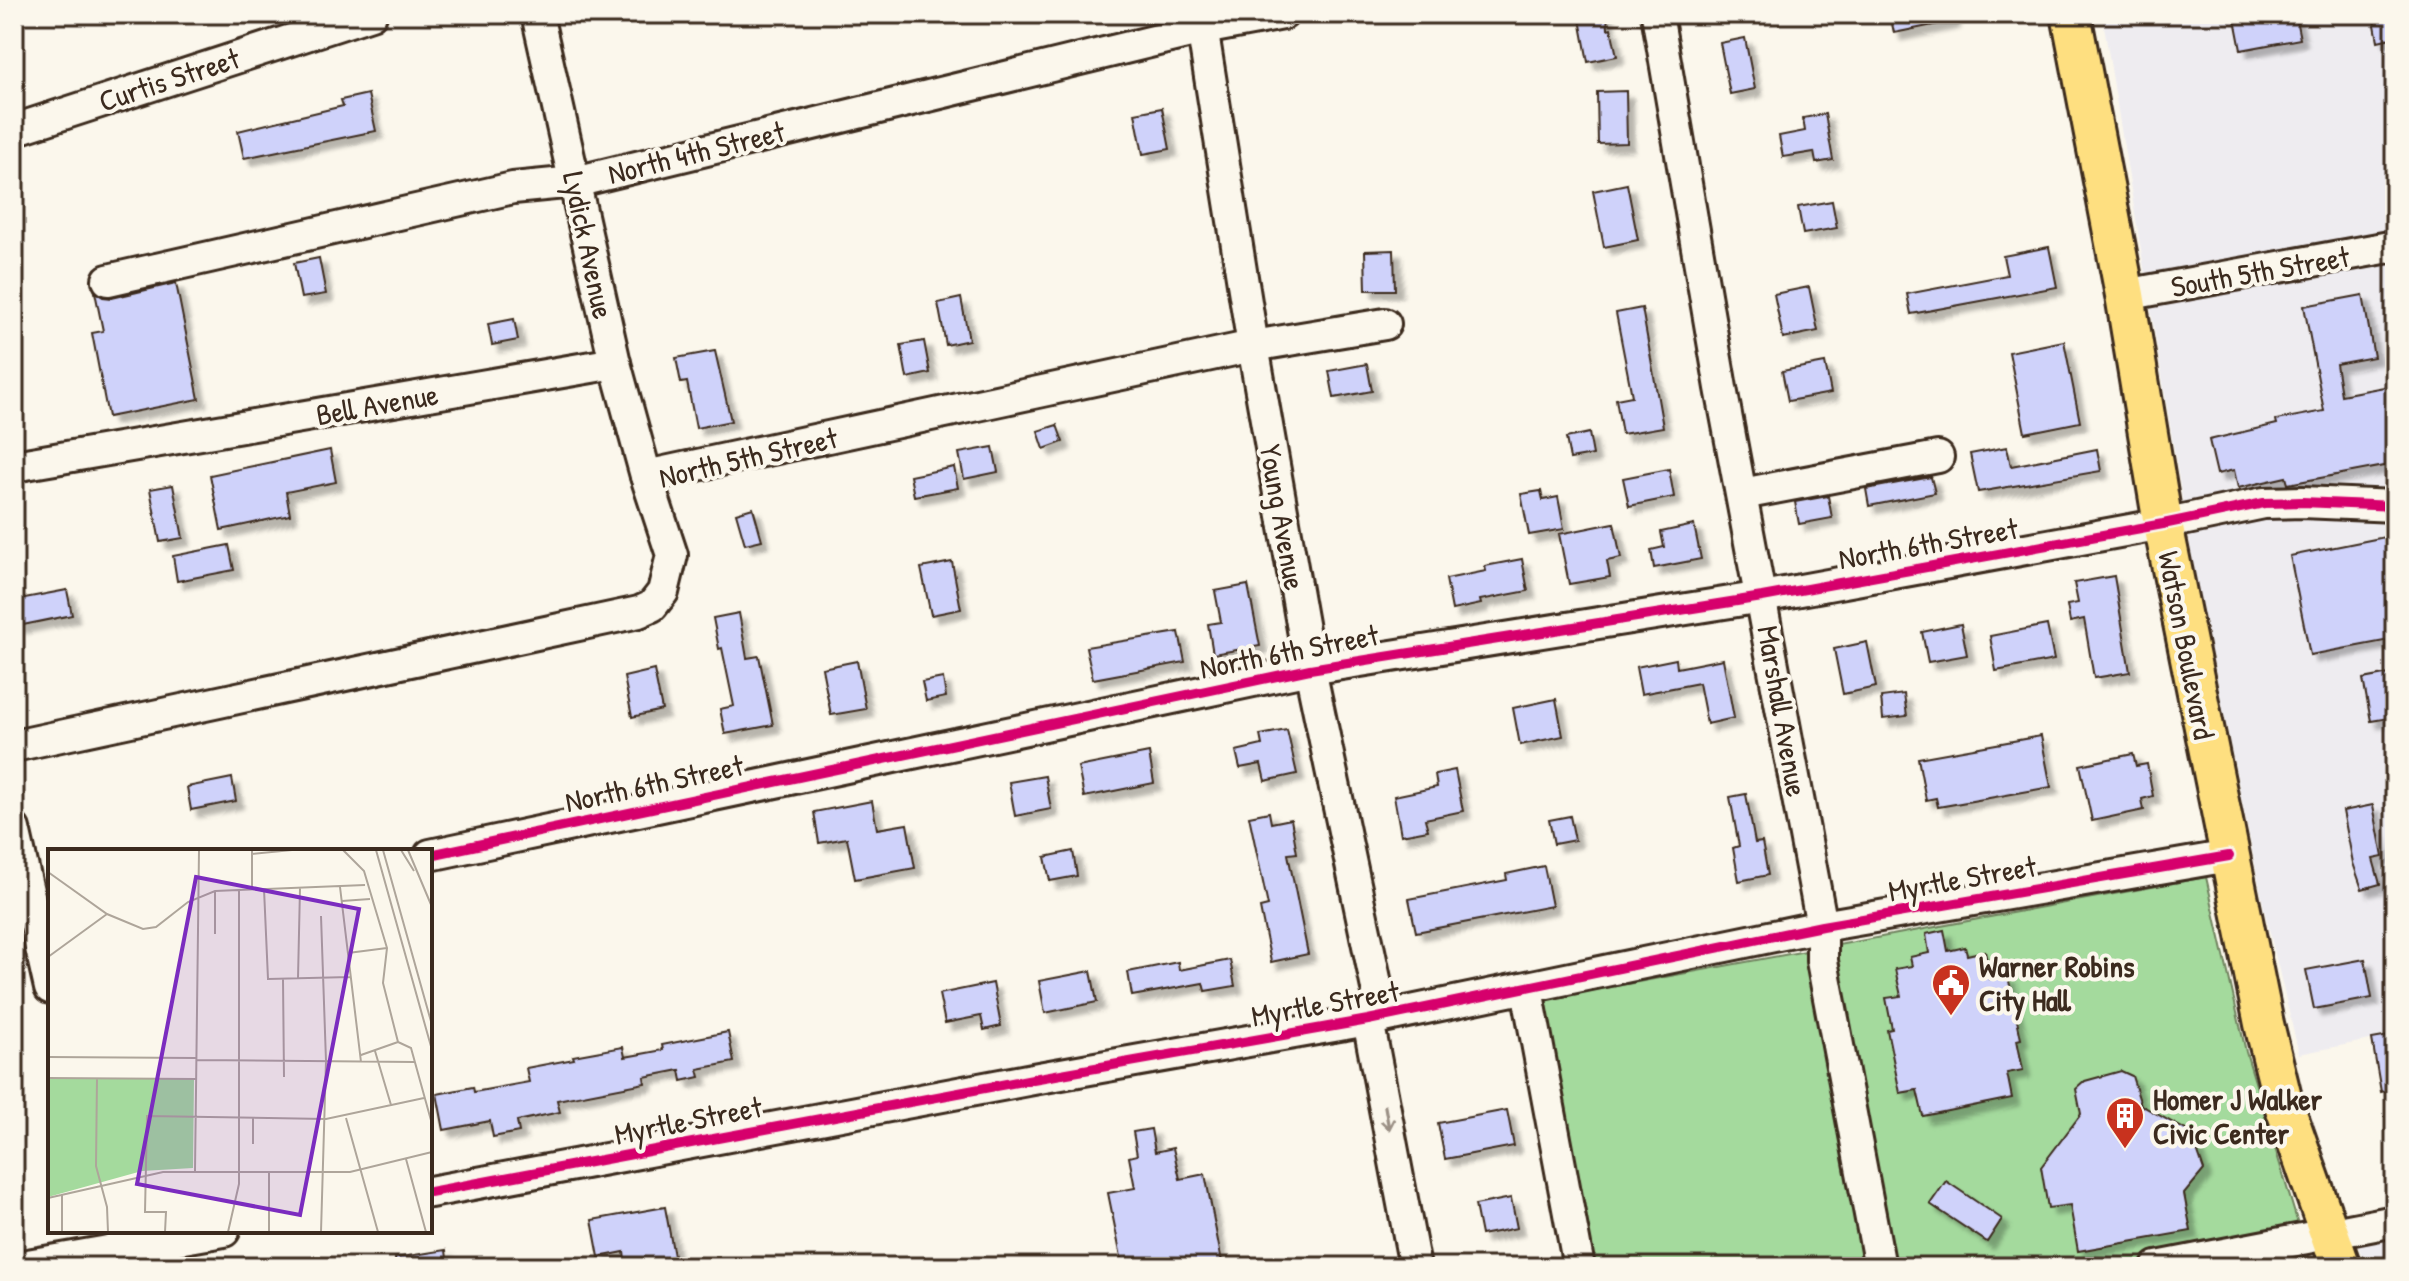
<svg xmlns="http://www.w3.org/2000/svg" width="2409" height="1281" viewBox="0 0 2409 1281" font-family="'Patrick Hand',sans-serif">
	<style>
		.built { fill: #eeecf0 }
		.green { fill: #a4da9d; stroke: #70825e; stroke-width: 2 }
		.building { fill: #cfd2fa; stroke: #3b2a1e; stroke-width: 2; filter: url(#shadow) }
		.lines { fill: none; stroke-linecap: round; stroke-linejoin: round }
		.minor-casing { stroke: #3b2a1e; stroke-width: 36 }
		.major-casing { stroke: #3b2a1e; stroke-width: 44 }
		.minor { stroke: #fbf7ec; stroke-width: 30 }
		.major { stroke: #fedf80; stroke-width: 38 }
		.cycleway-casing { stroke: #fbf7ec; stroke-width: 15 }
		.cycleway { stroke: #d6006c; stroke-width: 10 }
		.oneway { stroke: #9b9085 }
		.labels { text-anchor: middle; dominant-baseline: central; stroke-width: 8; stroke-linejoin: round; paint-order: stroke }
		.street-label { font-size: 30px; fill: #3b2a1e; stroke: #fbf7ec }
		.poi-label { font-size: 30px; font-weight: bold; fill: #3b2a1e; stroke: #fbf7ec; text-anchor: start }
		.inset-road { fill: none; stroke: #aea59a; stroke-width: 2 }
		.view { fill: #7b2cbf; fill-opacity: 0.15; stroke: #7b2cbf; stroke-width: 4 }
		.inset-edge { fill: none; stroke: #3b2a1e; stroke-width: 4 }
	</style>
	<defs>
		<filter id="shadow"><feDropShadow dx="7" dy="7" stdDeviation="2" flood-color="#0004"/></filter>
	</defs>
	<rect width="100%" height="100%" fill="#fbf7ec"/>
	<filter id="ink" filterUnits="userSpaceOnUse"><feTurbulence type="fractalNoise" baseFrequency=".0125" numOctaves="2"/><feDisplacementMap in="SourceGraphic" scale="16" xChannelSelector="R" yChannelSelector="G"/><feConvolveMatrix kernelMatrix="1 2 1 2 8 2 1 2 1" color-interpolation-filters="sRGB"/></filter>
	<g filter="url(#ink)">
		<g class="built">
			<path d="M2102,14H2395V232L2385,234L2395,291V1035L2299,1054L2264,908L2192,558Z"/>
			<path d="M2395,1235V1267H2366L2357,1243Z"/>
		</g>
		<path class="green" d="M2206,877L2246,1052L2311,1267H1581L1530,1002Z"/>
		<g class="building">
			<path d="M1579,14H1607L1608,29L1611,28L1617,56L1588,62Z"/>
			<path d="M1890,14H1952L1953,21L1894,33Z"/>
			<path d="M2234,14H2295L2300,39L2241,50Z"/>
			<path d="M2373,14H2395V37L2378,41Z"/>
			<path d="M1745,38L1755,89L1730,94L1720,43Z"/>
			<path d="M1626,91L1627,143L1598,144L1597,92Z"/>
			<path d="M368,94L376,131L244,158L238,131L343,106L341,100Z"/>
			<path d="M1162,108L1170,149L1143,154L1135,113Z"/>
			<path d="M1825,114L1833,160L1816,163L1814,152L1783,157L1779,136L1805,131L1803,118Z"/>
			<path d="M1627,184L1638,240L1604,247L1593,191Z"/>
			<path d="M1832,201L1837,228L1803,234L1798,207Z"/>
			<path d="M2049,247L2057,287L1911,314L1907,294L2007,275L2003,256Z"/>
			<path d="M1394,250L1395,290H1366L1365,251Z"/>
			<path d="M319,258L326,294L301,298L294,263Z"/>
			<path d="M176,283L199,399L108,417L92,333L103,331L95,292L103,297L112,298Z"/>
			<path d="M1809,287L1818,331L1783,338L1774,294Z"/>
			<path d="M2363,295L2374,357L2336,364L2341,395L2395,385V464L2288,484L2286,477L2238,488L2234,470L2217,474L2209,440L2277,424L2276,420L2324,411L2304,306Z"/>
			<path d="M961,298L969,340L946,345L938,303Z"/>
			<path d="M1642,308L1663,427L1622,434L1616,399L1632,396L1616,313Z"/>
			<path d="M514,319L518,340L492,345L488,324Z"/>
			<path d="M924,341L930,373L907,378L901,345Z"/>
			<path d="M2064,341L2080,422L2025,433L2009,352Z"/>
			<path d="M715,351L731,421L696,428L687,382L681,383L676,358Z"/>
			<path d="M1825,363L1831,393L1788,401L1782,371Z"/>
			<path d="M1367,364L1372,391L1334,398L1329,371Z"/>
			<path d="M1057,425L1063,442L1044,449L1038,431Z"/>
			<path d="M1589,433L1593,455L1570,459L1566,438Z"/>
			<path d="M993,447L998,472L964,479L959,453Z"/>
			<path d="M2007,447L2011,466L2097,449L2101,471L1978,492L1970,454Z"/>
			<path d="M330,450L336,482L286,492L290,515L221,530L210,475Z"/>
			<path d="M954,467L958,488L914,496L910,476Z"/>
			<path d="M1669,469L1674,497L1629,506L1623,478Z"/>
			<path d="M1931,477L1935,493L1869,506L1866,489Z"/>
			<path d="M173,485L183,538L160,542L150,489Z"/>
			<path d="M1541,491L1543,500L1558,497L1564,529L1529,535L1521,494Z"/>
			<path d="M1828,496L1832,518L1799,524L1795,502Z"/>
			<path d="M753,508L762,540L745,544L736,513Z"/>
			<path d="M1614,523L1621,558L1607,561L1610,577L1569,584L1559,534Z"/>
			<path d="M1694,525L1701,559L1654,568L1651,550L1664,547L1661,532Z"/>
			<path d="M2395,535V639L2310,655L2290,556Z"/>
			<path d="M229,545L234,570L177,581L173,556Z"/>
			<path d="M1522,559L1528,591L1480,600L1481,604L1452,610L1446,579L1486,571L1485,566Z"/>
			<path d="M952,562L961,609L931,615L921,568Z"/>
			<path d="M2114,576L2130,672L2094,678L2084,619L2070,622L2067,605L2078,603L2074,583Z"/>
			<path d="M1248,585L1260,646L1213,654L1208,624L1221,622L1215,591Z"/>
			<path d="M67,590L72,615L18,626L14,600Z"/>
			<path d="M739,613L747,658L759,656L773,725L725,734L720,709L734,706L722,648L719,649L713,618Z"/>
			<path d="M1961,624L1967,655L1928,662L1922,632Z"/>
			<path d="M2047,625L2054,660L1996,671L1990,636Z"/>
			<path d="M1179,632L1185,662L1093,679L1086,647Z"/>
			<path d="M1867,642L1876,687L1843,694L1834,649Z"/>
			<path d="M1676,659L1677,668L1723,659L1734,718L1707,724L1699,683L1641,694L1636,667Z"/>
			<path d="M857,661L866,709L831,715L822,668Z"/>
			<path d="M654,670L662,710L632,717L624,677Z"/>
			<path d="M2395,673V717L2371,721L2363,679Z"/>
			<path d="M943,678L946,697L926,701L922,682Z"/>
			<path d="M1904,694L1907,716L1883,719L1881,697Z"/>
			<path d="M1556,699L1563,736L1520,745L1513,708Z"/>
			<path d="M1287,730L1297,774L1265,781L1261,764L1240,768L1236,751L1262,745L1260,735Z"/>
			<path d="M2041,736L2051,787L1938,807L1936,798L1926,800L1918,758Z"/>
			<path d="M1149,753L1154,783L1084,797L1078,767Z"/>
			<path d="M2133,754L2136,766L2147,764L2153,796L2142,799L2144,810L2092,821L2080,765Z"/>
			<path d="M1455,770L1463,811L1425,819L1428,830L1401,835L1394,796L1437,787L1435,774Z"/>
			<path d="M1045,776L1051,809L1015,816L1009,782Z"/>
			<path d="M232,778L236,801L191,810L187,787Z"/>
			<path d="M1746,794L1755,843L1762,842L1768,875L1739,881L1733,848L1739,846L1730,797Z"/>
			<path d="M872,801L877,829L907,824L915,868L855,879L847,838L819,843L814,812Z"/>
			<path d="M2373,805L2383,857L2373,859L2380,884L2362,889L2353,863L2343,811Z"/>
			<path d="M1269,812L1271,823L1291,819L1297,853L1288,854L1308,954L1271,962L1260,908L1268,906L1249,816Z"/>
			<path d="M1570,816L1575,840L1554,844L1549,820Z"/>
			<path d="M1073,851L1077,876L1050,881L1045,857Z"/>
			<path d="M1544,866L1552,906L1416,932L1409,899L1507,880L1506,874Z"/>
			<path d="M1944,930L1948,951L1965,947L1967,955L1985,951L1990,979L2008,976L2021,1039L2017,1040L2023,1070L2007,1073L2012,1098L1923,1116L1917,1090L1900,1093L1887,1030L1892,1029L1886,998L1901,996L1895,969L1912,966L1910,957L1929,953L1926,934Z"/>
			<path d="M2365,959L2372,998L2314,1009L2306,970Z"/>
			<path d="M1230,960L1235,986L1205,991L1203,983L1132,996L1128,972L1178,962L1179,970Z"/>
			<path d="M1091,971L1097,1002L1045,1013L1039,981Z"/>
			<path d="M993,983L1001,1026L984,1030L981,1016L945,1023L939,994Z"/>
			<path d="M728,1032L734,1062L698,1069L700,1077L682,1081L680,1070L644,1077L645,1083L557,1100L560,1112L517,1121L519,1132L493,1137L490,1121L444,1130L437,1094L473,1087L474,1092L529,1082L526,1068L574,1059L573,1056L623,1047L625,1057L663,1050L662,1045Z"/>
			<path d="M2395,1035V1089L2381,1092L2372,1039Z"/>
			<path d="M2121,1071L2132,1076L2141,1105L2191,1133L2204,1170L2184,1194L2191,1231L2078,1251L2070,1205L2048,1208L2041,1167L2081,1114L2076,1089L2085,1081Z"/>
			<path d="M1507,1110L1514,1146L1445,1159L1438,1123Z"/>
			<path d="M1151,1129L1155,1152L1173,1148L1180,1179L1205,1174L1223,1267H1123L1108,1193L1135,1188L1129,1157L1137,1155L1133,1132Z"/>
			<path d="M1946,1181L2002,1219L1987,1242L1930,1204Z"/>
			<path d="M1511,1198L1517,1228L1481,1235L1475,1205Z"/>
			<path d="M665,1207L676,1267H626L624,1252L599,1257L592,1220Z"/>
			<path d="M446,1250L448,1267H396L395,1258Z"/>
		</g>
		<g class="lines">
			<defs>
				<g id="minor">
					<path d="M1200,14L1253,346L1310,669L1383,1017"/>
					<path d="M1657,14L1721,388L1822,926V961L1880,1267"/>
					<path d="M14,130L371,14"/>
					<path d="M108,280L513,188L575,182L1203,29L1283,14"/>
					<path d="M2125,295L2395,246"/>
					<path d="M14,466L615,363"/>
					<path d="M646,476L1253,346L1385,324"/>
					<path d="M1742,494L1938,457"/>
					<path d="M14,746L639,612L652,606L663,592L672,555L646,476L615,363L537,14"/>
					<path d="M14,829L50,988"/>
					<path d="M430,855L1310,669L1762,597L2163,524L2264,503L2302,502L2395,506"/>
					<path d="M1527,989L1579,1267"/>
					<path d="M1368,1020L1415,1267"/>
					<path d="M430,1192L1033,1079L1368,1020L1822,926L2229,856"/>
					<path d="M16,1267L224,1231"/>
					<path d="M2157,1267L2395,1221"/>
				</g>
				<path id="major" d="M2071,14L2125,295L2163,524L2264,1024L2283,1102L2341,1267"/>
			</defs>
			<use href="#minor" class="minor-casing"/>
			<use href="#major" class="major-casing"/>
			<use href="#minor" class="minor"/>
			<use href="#major" class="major"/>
			<defs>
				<g id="cycleway">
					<path d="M430,855L1310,669L1762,597L2163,524L2264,503L2302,502L2395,506"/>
					<path d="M430,1192L1033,1079L1368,1020L1822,926L2229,856"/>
				</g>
			</defs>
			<use href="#cycleway" class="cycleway-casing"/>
			<use href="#cycleway" class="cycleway"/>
		</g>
		<defs><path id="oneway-shaft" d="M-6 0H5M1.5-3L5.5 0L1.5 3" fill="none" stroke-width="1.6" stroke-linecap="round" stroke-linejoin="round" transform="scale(2)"/></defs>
		<use class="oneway" href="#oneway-shaft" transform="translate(1387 1118) rotate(80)"/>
	</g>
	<defs>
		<symbol id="civic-pin" viewBox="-11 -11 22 30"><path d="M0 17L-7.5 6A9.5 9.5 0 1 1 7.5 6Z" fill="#c8321e" stroke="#fbf7ec"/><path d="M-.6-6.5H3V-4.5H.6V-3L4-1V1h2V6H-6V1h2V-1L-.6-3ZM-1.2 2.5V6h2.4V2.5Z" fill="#fff"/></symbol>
		<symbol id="building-pin" viewBox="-11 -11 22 30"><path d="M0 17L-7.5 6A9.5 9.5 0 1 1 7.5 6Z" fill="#c8321e" stroke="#fbf7ec"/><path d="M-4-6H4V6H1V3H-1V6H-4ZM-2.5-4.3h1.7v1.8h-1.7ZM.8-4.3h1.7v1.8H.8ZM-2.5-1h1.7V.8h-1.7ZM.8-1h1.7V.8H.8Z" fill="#fff"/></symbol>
	</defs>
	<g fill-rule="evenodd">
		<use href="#civic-pin" x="1929" y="961" width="44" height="60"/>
		<use href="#building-pin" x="2103" y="1094" width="44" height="60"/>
	</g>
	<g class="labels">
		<g class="street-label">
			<text transform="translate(169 79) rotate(-18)">Curtis Street</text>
			<text transform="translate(696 152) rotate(-14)">North 4th Street</text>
			<text transform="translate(589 245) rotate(78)">Lydick Avenue</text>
			<text transform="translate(2260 271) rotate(-10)">South 5th Street</text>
			<text transform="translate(377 404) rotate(-10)">Bell Avenue</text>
			<text transform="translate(748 457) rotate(-13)">North 5th Street</text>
			<text transform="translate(1283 517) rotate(80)">Young Avenue</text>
			<text transform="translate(1928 543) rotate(-10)">North 6th Street</text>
			<text transform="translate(2187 645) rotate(79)">Watson Boulevard</text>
			<text transform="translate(1289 651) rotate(-11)">North 6th Street</text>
			<text transform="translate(1783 711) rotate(80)">Marshall Avenue</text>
			<text transform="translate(654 783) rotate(-12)">North 6th Street</text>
			<text transform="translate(1962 878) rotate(-10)">Myrtle Street</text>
			<text transform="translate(1325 1003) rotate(-10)">Myrtle Street</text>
			<text transform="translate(688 1120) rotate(-11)">Myrtle Street</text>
		</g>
		<g class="poi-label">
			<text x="1979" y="966">Warner Robins<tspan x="1979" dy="34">City Hall</tspan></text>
			<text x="2153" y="1099">Homer J Walker<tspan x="2153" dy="34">Civic Center</tspan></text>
		</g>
	</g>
	<g transform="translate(48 849)">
		<rect width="384" height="384" fill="#fbf7ec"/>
		<path d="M0,229L146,230L145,319L94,322L0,348Z" fill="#a4da9d"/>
		<path class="inset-road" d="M295,1L316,22L339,99L335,134L350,193L363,199L384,275M328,1L384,201M335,1L384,176M353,1L366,22M360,1L384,58M204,5L244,1M0,23L59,65L95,80L108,78L140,53L167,42L317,36M292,38L313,213M216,40L220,130L302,128M204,41V1M294,52L322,50M167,85V42M300,104L339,99M0,108L59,65M250,129L252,39M235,130L236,228M327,202L343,256M313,206L350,193M0,208L148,209M148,211L366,213M0,229L148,230M49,229L48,317L59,358L60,383M298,269L330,383M205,295V269M358,310L378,383M147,322L151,1M0,349L115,323H302L384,303M14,383V345M117,383L118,363H97L99,267L278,270L376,249M180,383L191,335V42M221,383V323M273,383L278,212L273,67"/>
		<path class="view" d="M148,28L311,60L252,366L89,335Z"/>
		<rect width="384" height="384" class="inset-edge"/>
	</g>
	<rect width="2409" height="1281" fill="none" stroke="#fbf7ec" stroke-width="48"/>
	<rect x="24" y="24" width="2361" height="1233" fill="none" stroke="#3b2a1e" stroke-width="3" filter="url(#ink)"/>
</svg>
